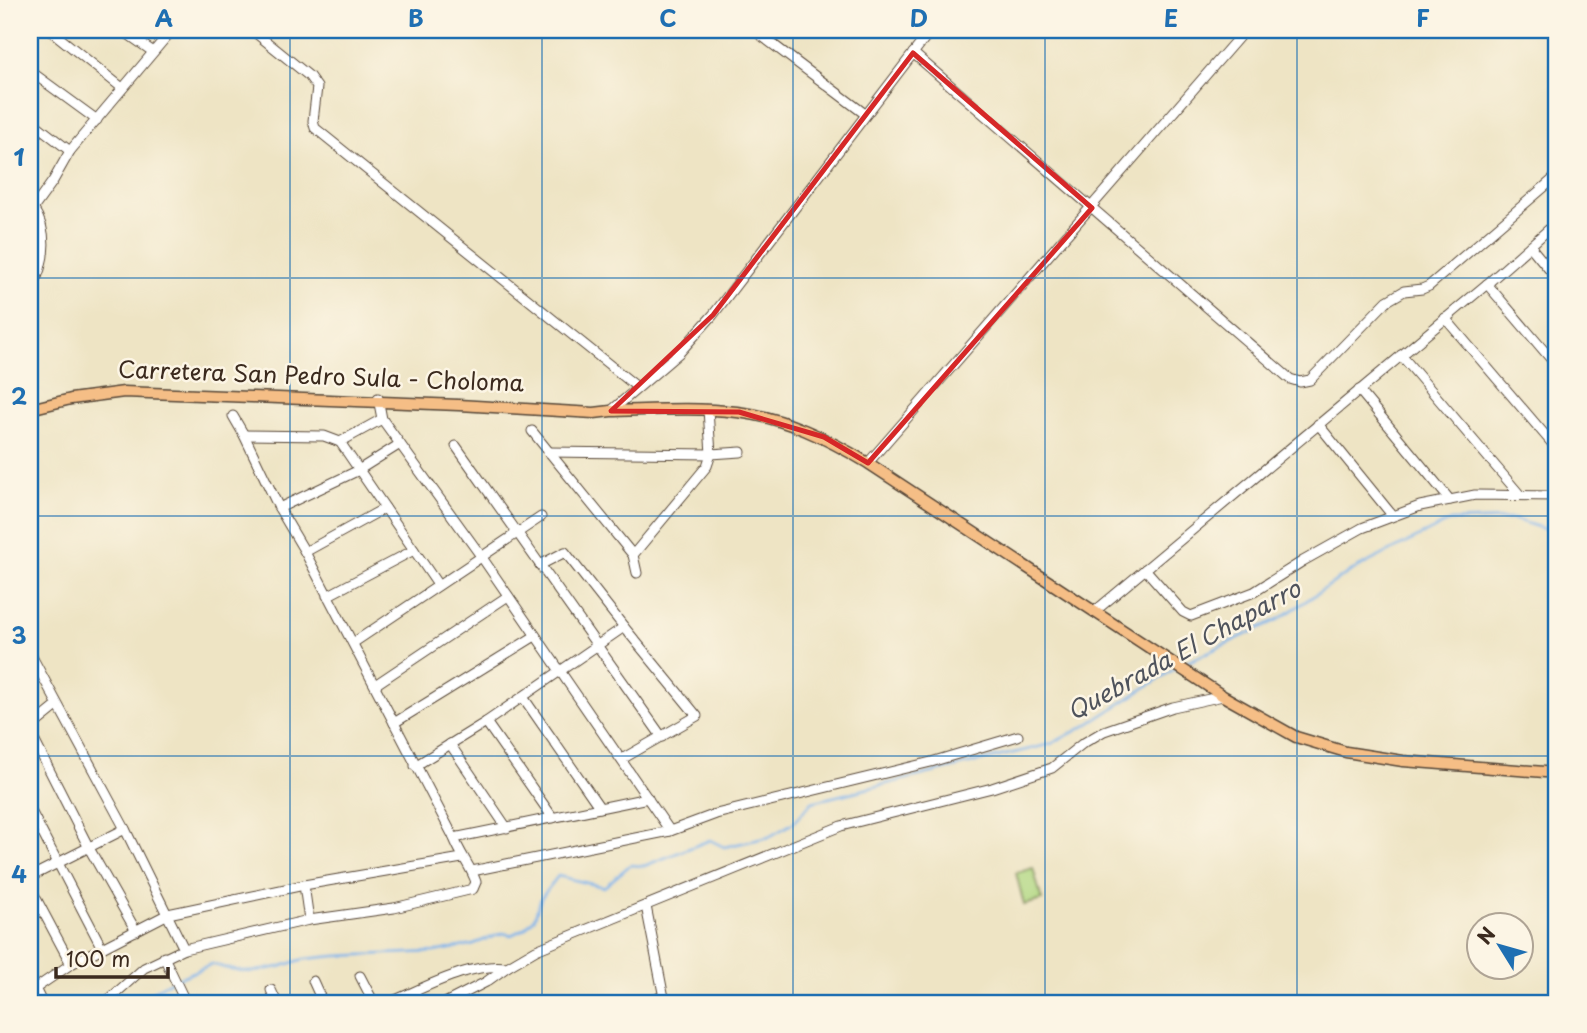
<svg xmlns="http://www.w3.org/2000/svg" width="1587" height="1033" viewBox="0 0 1587 1033" font-family="'Playpen Sans',sans-serif">
	<style>
		.green { fill: #b0d781; stroke: #768050; stroke-width: 2 }
		.lines { fill: none; stroke-linecap: round; stroke-linejoin: round }
		.stream { stroke: #7eb4ec; stroke-width: 2.5 }
		.minor-casing { stroke: #564637; stroke-width: 11 }
		.major-casing { stroke: #564637; stroke-width: 13 }
		.minor { stroke: #fff; stroke-width: 9 }
		.major { stroke: #f5be86; stroke-width: 10 }
		.marked { fill: none; stroke: #d62828; stroke-width: 5; stroke-linejoin: round }
		.grid { fill: none; stroke: #1f6fb2; stroke-width: 2; stroke-opacity: 0.55 }
		.labels { text-anchor: middle; dominant-baseline: central; stroke-width: 5; stroke-linejoin: round; paint-order: stroke }
		.street-label { font-size: 23px; fill: #3b2a1e; stroke: #fcf5e5 }
		.water-label { font-size: 24px; font-style: italic; fill: #4f535c; stroke: #fcf5e5 }
		.neatline { fill: none; stroke: #1f6fb2; stroke-width: 2.5 }
		.grid-label { font-size: 23px; text-anchor: middle; font-weight: bold; fill: #1f6fb2 }
	</style>
	<rect width="100%" height="100%" fill="#fcf5e5"/>
	<filter id="ink" filterUnits="userSpaceOnUse"><feTurbulence type="fractalNoise" baseFrequency=".0143" numOctaves="2"/><feDisplacementMap in="SourceGraphic" scale="14" xChannelSelector="R" yChannelSelector="G"/><feConvolveMatrix kernelMatrix="1 2 1 2 8 2 1 2 1" color-interpolation-filters="sRGB"/></filter>
	<filter id="wash" filterUnits="userSpaceOnUse"><feTurbulence type="fractalNoise" baseFrequency=".00686" numOctaves="4" result="noise"/><feDisplacementMap in="SourceGraphic" scale="28" xChannelSelector="R" yChannelSelector="G"/><feGaussianBlur stdDeviation="1.57" result="paint"/><feColorMatrix in="noise" values="0 0 0 0 0 0 0 0 0 0 0 0 0 0 0 0 0 1.4 0 .05"/><feComposite in="paint" operator="in"/></filter>
	<g filter="url(#wash)">
		<rect width="100%" height="100%" fill="#eee4c4"/>
		<path class="green" d="M1033,868L1042,900L1024,905L1016,873Z"/>
		<g class="lines">
			<g class="stream">
				<path d="M1181,665L1279,619L1351,571L1450,521L1513,519L1557,533"/>
				<path d="M134,1003L165,984L212,964L232,970L252,972L279,967L304,959L335,956L434,952L471,945L503,933L511,935L524,929L534,919L541,898L558,876L604,887L630,865L644,866L710,840L724,847L769,837L793,823L812,802L1051,744L1087,725L1176,668"/>
			</g>
		</g>
	</g>
	<g filter="url(#ink)">
		<g class="lines">
			<defs>
				<g id="minor">
					<path d="M50,30L121,87"/>
					<path d="M122,30L152,51"/>
					<path d="M252,30L309,76L317,87L313,121L315,128L637,387"/>
					<path d="M754,30L865,114"/>
					<path d="M913,53L1290,379L1300,382L1310,380L1387,301L1404,291L1422,289L1429,286L1557,176"/>
					<path d="M30,71L97,120"/>
					<path d="M30,120L70,151"/>
					<path d="M30,213L53,181L70,151L172,30"/>
					<path d="M1530,246L1557,279"/>
					<path d="M1487,284L1557,366"/>
					<path d="M30,293C44,266 51,235 33,208"/>
					<path d="M1445,318L1557,449"/>
					<path d="M1401,355L1520,495"/>
					<path d="M1359,390L1450,500"/>
					<path d="M378,398L382,419L481,556L670,831"/>
					<path d="M611,411L680,352L713,315L931,30"/>
					<path d="M1318,424L1392,515"/>
					<path d="M532,431L633,555L637,573"/>
					<path d="M244,435L324,436L340,442L382,419"/>
					<path d="M340,442L438,585"/>
					<path d="M456,446L662,737"/>
					<path d="M548,452L711,454L741,452"/>
					<path d="M868,463L1245,30"/>
					<path d="M279,508L357,471L400,444"/>
					<path d="M305,552L385,508"/>
					<path d="M633,555L707,466L711,454L708,410"/>
					<path d="M1145,569L1183,612L1191,616L1254,592L1303,561L1362,528L1420,506L1475,495L1557,496"/>
					<path d="M327,596L414,550"/>
					<path d="M1094,612L1487,284L1557,222"/>
					<path d="M353,643L541,517"/>
					<path d="M30,653L125,829L184,949"/>
					<path d="M375,685L508,596"/>
					<path d="M523,697L600,808"/>
					<path d="M486,722L553,818"/>
					<path d="M394,723L535,636"/>
					<path d="M30,728L57,706"/>
					<path d="M30,732L89,848L136,931"/>
					<path d="M450,744L507,828"/>
					<path d="M622,759L697,716L624,627"/>
					<path d="M415,766L486,722L624,627L565,552L540,565"/>
					<path d="M30,809L102,948"/>
					<path d="M454,838L648,798"/>
					<path d="M472,871L670,831L716,814L931,762L1018,736"/>
					<path d="M30,877L125,829"/>
					<path d="M304,885L309,920"/>
					<path d="M30,887L71,964"/>
					<path d="M646,906L665,1003"/>
					<path d="M164,957L186,1003"/>
					<path d="M360,976L374,1003"/>
					<path d="M30,978L42,1003"/>
					<path d="M313,981L323,1003"/>
					<path d="M271,990L277,1003"/>
					<path d="M30,992L71,964L168,914L304,885L462,858"/>
					<path d="M105,1003L144,968L184,949L309,920L394,908L473,889L476,882C471,867 460,854 454,838L305,552L279,508L244,435L233,416"/>
					<path d="M388,1003C423,989 469,962 507,967"/>
					<path d="M445,1003L486,982L507,967L536,950L841,826L992,788L1052,768L1082,744L1104,731L1173,707L1223,696"/>
					<path d="M643,1003L664,996"/>
				</g>
				<path id="major" d="M30,409L71,399L124,392L459,405L594,413L611,411C653,410 695,407 737,412C784,417 828,439 868,463L1223,696L1296,737L1346,752L1403,761L1557,773"/>
			</defs>
			<use href="#minor" class="minor-casing"/>
			<use href="#major" class="major-casing"/>
			<use href="#minor" class="minor"/>
			<use href="#major" class="major"/>
		</g>
	</g>
	<path class="marked" d="M913,53L1092,208L868,463L824,437L739,412L611,411L713,315Z"/>
	<path class="grid" d="M290,30V1003M542,30V1003M793,30V1003M1045,30V1003M1297,30V1003M30,278H1557M30,516H1557M30,756H1557"/>
	<g class="labels">
		<g class="street-label">
			<text transform="translate(321 375) rotate(2)">Carretera San Pedro Sula - Choloma</text>
		</g>
		<g class="water-label">
			<text transform="translate(1183 649) rotate(-29)">Quebrada El Chaparro</text>
		</g>
	</g>
	<rect width="1587" height="1033" fill="none" stroke="#fcf5e5" stroke-width="77"/>
	<g transform="translate(1500 946) rotate(307)"><circle r="33" fill="#fcf5e5" stroke="#afa495" stroke-width="2"/>
	<path d="M0-5L12 26L0 18L-12 26Z" fill="#1f6fb2"/>
	<text y="-10" font-size="19" font-weight="bold" text-anchor="middle" fill="#3b2a1e">N</text>
	</g>
	<path d="M56 967v10h112v-10" fill="none" stroke="#3b2a1e" stroke-width="3.5"/>
	<text x="66" y="967" font-size="21" fill="#3b2a1e" stroke="#fcf5e5" stroke-width="5" paint-order="stroke">100 m</text>
	<rect x="38" y="38" width="1510" height="957" class="neatline"/>
	<g class="grid-label">
		<text x="164" y="27">A</text>
		<text x="416" y="27">B</text>
		<text x="668" y="27">C</text>
		<text x="919" y="27">D</text>
		<text x="1171" y="27">E</text>
		<text x="1423" y="27">F</text>
		<text x="19" y="166">1</text>
		<text x="19" y="405">2</text>
		<text x="19" y="644">3</text>
		<text x="19" y="883">4</text>
	</g>
</svg>
